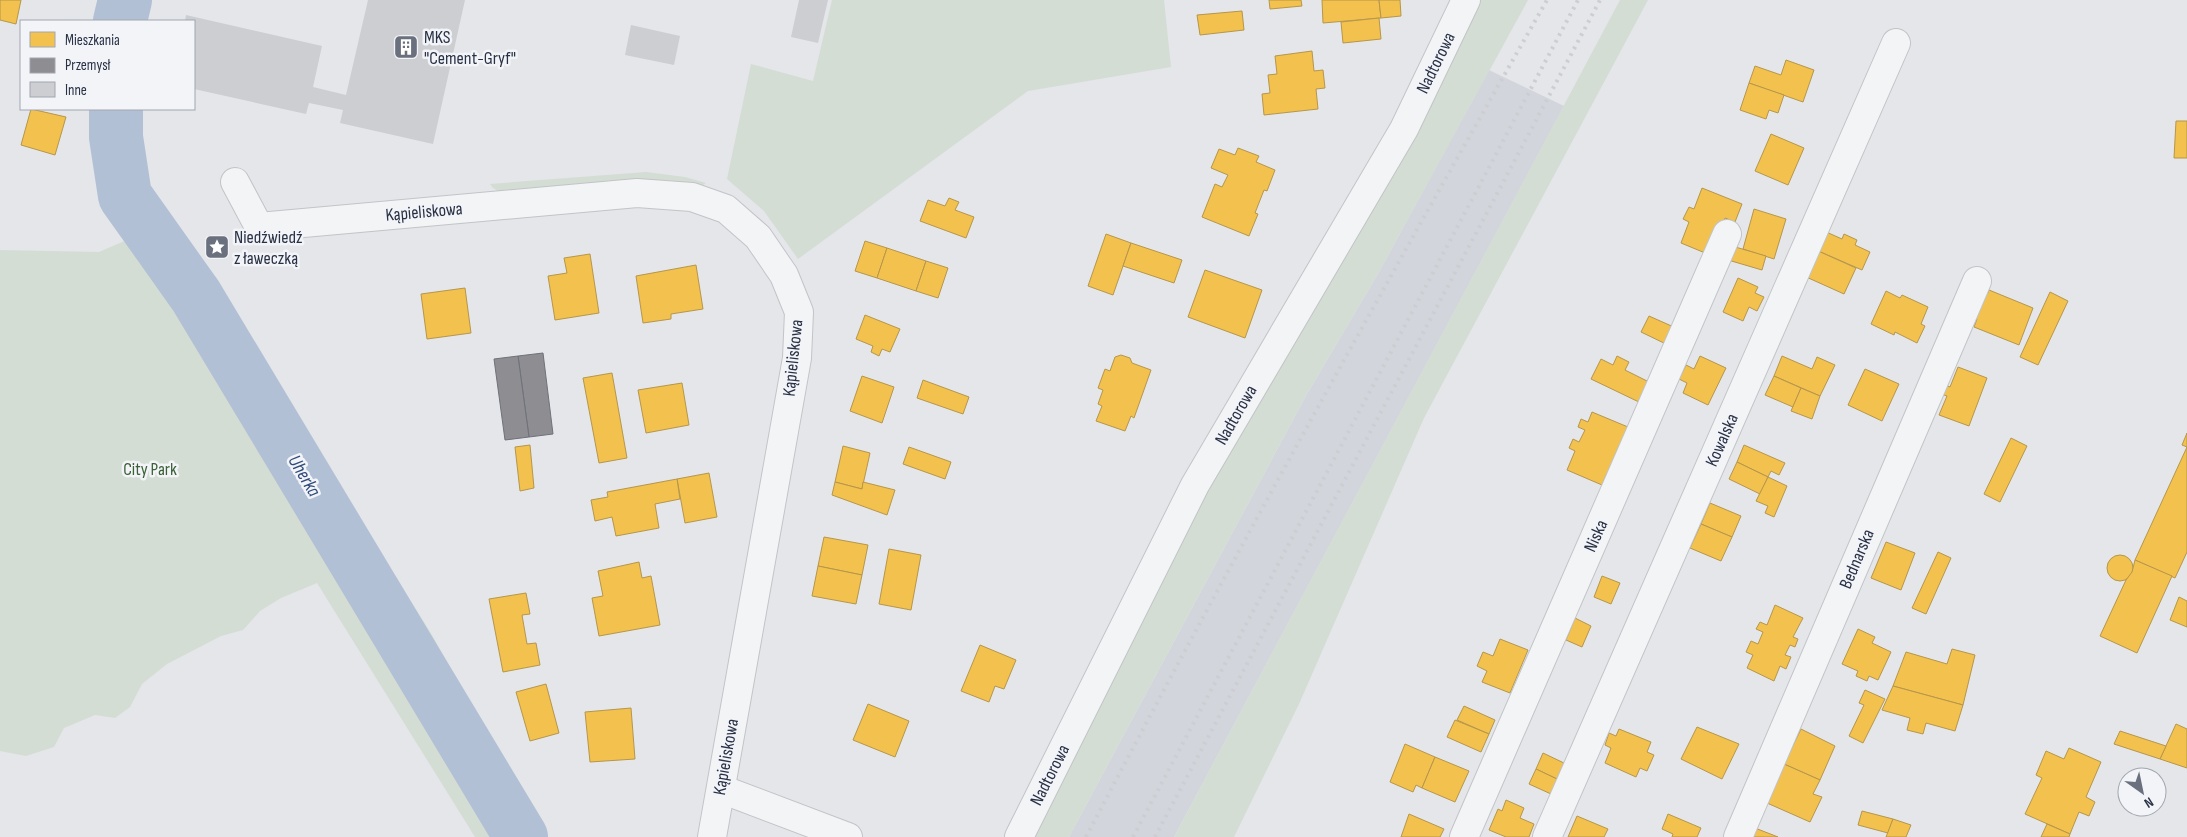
<svg xmlns="http://www.w3.org/2000/svg" width="2187" height="837" viewBox="0 0 2187 837" font-family="'Sofia Sans Condensed',sans-serif">
	<style>
		.built { fill: #d2d5dc }
		.green { fill: #d4ddd4 }
		.homes { fill: #f2c14e; stroke: #b6964b }
		.industry { fill: #8d8d92; stroke: #6f717b }
		.lines { fill: none; stroke-linecap: round; stroke-linejoin: round }
		.river { stroke: #b2c0d5; stroke-width: 54 }
		.building { fill: #cdced2 }
		.minor-casing { stroke: #c2c4c7; stroke-width: 30 }
		.minor { stroke: #f3f4f6; stroke-width: 28 }
		.rail { stroke: #ccced1; stroke-width: 4; stroke-dasharray: 2.5 5; stroke-linecap: butt }
		.labels { text-anchor: middle; dominant-baseline: central; stroke-width: 5; stroke-linejoin: round; paint-order: stroke }
		.poi-label { font-size: 18px; fill: #293145; stroke: #f2f4f8; text-anchor: start }
		.street-label { font-size: 18px; fill: #293145; stroke: #f2f4f8 }
		.park-label { font-size: 18px; fill: #3a6135; stroke: #f2f4f8 }
		.water-label { font-size: 19px; font-style: italic; fill: #304b7b; stroke: #f2f4f8 }
	</style>
	<rect width="100%" height="100%" fill="#e4e6e9"/>
	<path class="built" d="M1489,70L1564,106L1174,837H1069L1307,394L1379,272Z"/>
	<g class="green">
		<path d="M832,0H1164L1171,67L1028,91L798,259L764,211L727,179L751,64L813,81Z"/>
		<path d="M1476,0H1528L1379,272L1307,394L1069,837H1019L1200,486Z"/>
		<path d="M1620,0H1648L1424,418L1299,704L1234,837H1174Z"/>
		<path d="M646,172L685,177L706,183L700,187L672,181L643,179L500,192L493,188L490,184Z"/>
		<path d="M171,221L208,277L432,635L544,837H475L317,583L281,598L260,611L243,630L221,636L167,664L142,684L130,707L115,718L95,715L64,728L54,747L26,756L0,751V250L99,252Z"/>
	</g>
	<g class="homes">
		<path d="M0,0H21L16,24L0,20Z"/>
		<path d="M1269,0H1301L1302,6L1270,9Z"/>
		<path d="M1322,0H1379L1381,18L1323,23Z"/>
		<path d="M1379,0H1400L1401,16L1381,18Z"/>
		<path d="M1242,11L1244,30L1200,35L1197,15Z"/>
		<path d="M1379,18L1381,39L1343,43L1341,22Z"/>
		<path d="M1312,51L1314,71L1323,70L1325,88L1316,89L1318,109L1264,115L1262,94L1270,93L1268,75L1277,74L1275,56Z"/>
		<path d="M1786,60L1814,70L1803,102L1749,83L1755,66L1781,75Z"/>
		<path d="M1749,83L1784,95L1778,113L1769,110L1766,119L1740,110Z"/>
		<path d="M31,109L66,117L55,155L21,145Z"/>
		<path d="M2176,121H2187V158H2174Z"/>
		<path d="M1771,134L1804,148L1788,185L1755,171Z"/>
		<path d="M1238,148L1259,156L1256,162L1275,170L1267,191L1264,190L1255,213L1258,214L1249,236L1202,217L1215,184L1222,187L1228,175L1211,168L1219,149L1235,155Z"/>
		<path d="M1702,188L1742,204L1735,222L1725,218L1710,255L1681,243L1689,222L1683,219L1689,207L1694,209Z"/>
		<path d="M949,198L959,202L955,210L974,217L966,238L920,221L928,200L945,206Z"/>
		<path d="M1754,209L1786,219L1774,259L1743,249Z"/>
		<path d="M1824,231L1842,239L1844,234L1857,240L1855,245L1870,252L1862,270L1816,250Z"/>
		<path d="M1106,234L1131,243L1113,295L1088,286Z"/>
		<path d="M865,241L887,248L877,278L855,271Z"/>
		<path d="M1131,243L1182,260L1174,283L1123,266Z"/>
		<path d="M1732,246L1766,256L1762,270L1728,260Z"/>
		<path d="M887,248L926,261L916,291L877,278Z"/>
		<path d="M1816,250L1856,268L1844,294L1804,276Z"/>
		<path d="M590,254L599,313L555,320L548,276L567,273L564,258Z"/>
		<path d="M926,261L948,268L938,298L916,291Z"/>
		<path d="M696,265L703,309L671,314V319L643,323L636,276Z"/>
		<path d="M1205,270L1262,290L1245,338L1188,317Z"/>
		<path d="M1738,278L1758,287L1755,293L1764,297L1757,311L1749,307L1743,321L1723,312Z"/>
		<path d="M465,288L471,333L427,339L421,294Z"/>
		<path d="M1981,290L1988,293L1989,290L2033,308L2019,345L1974,327L1977,319L1970,316Z"/>
		<path d="M1886,291L1900,298L1902,295L1928,307L1921,324L1925,326L1917,343L1895,332L1894,335L1871,324Z"/>
		<path d="M2050,292L2068,301L2038,365L2020,357Z"/>
		<path d="M865,315L900,329L890,352L882,349L879,356L871,352L873,346L856,339Z"/>
		<path d="M1649,316L1676,328L1668,345L1641,332Z"/>
		<path d="M1121,355L1130,358L1132,363L1151,370L1134,418L1131,416L1125,431L1096,421L1102,406L1098,404L1103,390L1098,388L1105,369L1110,371L1115,357Z"/>
		<path d="M1617,356L1629,362L1625,370L1651,383L1641,403L1591,379L1601,359L1613,365Z"/>
		<path d="M1700,356L1726,368L1708,405L1683,393L1687,383L1679,379L1686,365L1694,369Z"/>
		<path d="M1782,356L1812,369L1817,357L1835,365L1820,396L1774,376Z"/>
		<path d="M1958,367L1987,378L1969,426L1939,415L1947,396L1941,394L1945,385L1950,387Z"/>
		<path d="M1865,369L1899,384L1882,421L1848,405Z"/>
		<path d="M612,373L627,458L599,463L583,378Z"/>
		<path d="M862,376L894,387L882,423L850,411Z"/>
		<path d="M1774,376L1801,388L1793,407L1765,395Z"/>
		<path d="M923,380L969,397L963,414L917,398Z"/>
		<path d="M682,383L689,425L646,433L638,390Z"/>
		<path d="M1801,388L1820,396L1812,419L1791,411Z"/>
		<path d="M1592,412L1628,427L1622,441L1627,443L1624,449L1619,446L1615,456L1619,458L1611,475L1607,473L1602,485L1567,470L1575,451L1569,448L1573,439L1579,442L1585,430L1578,427L1581,419L1588,422Z"/>
		<path d="M2187,433V552L2175,578L2135,560L2187,447L2182,445Z"/>
		<path d="M2011,438L2027,446L2000,502L1984,494Z"/>
		<path d="M530,445L534,488L520,491L515,447Z"/>
		<path d="M1744,445L1785,463L1779,475L1771,471L1768,477L1737,462Z"/>
		<path d="M843,446L870,453L862,489L835,482Z"/>
		<path d="M909,447L951,462L945,479L903,464Z"/>
		<path d="M1737,462L1768,477L1760,494L1729,479Z"/>
		<path d="M709,473L717,517L685,523L677,479Z"/>
		<path d="M1768,477L1787,486L1774,517L1765,513L1768,506L1756,501Z"/>
		<path d="M677,479L680,499L655,504L659,528L616,536L612,517L595,521L591,500L608,497L607,492Z"/>
		<path d="M835,482L862,489L863,482L895,490L887,515L832,495Z"/>
		<path d="M1710,503L1741,516L1732,537L1701,524Z"/>
		<path d="M1701,524L1732,537L1721,561L1690,548Z"/>
		<path d="M824,537L868,545L862,575L818,566Z"/>
		<path d="M1886,542L1915,553L1901,590L1871,578Z"/>
		<path d="M889,549L921,555L911,610L879,604Z"/>
		<path d="M1938,552L1951,558L1926,614L1912,608Z"/>
		<circle cx="2120" cy="568" r="13"/>
		<path d="M2135,560L2172,576L2137,653L2100,636L2126,580L2132,572Z"/>
		<path d="M639,562L642,578L651,576L660,625L599,636L592,598L603,596L598,571Z"/>
		<path d="M818,566L862,575L856,604L812,596Z"/>
		<path d="M1602,576L1620,583L1611,604L1594,597Z"/>
		<path d="M526,593L530,614L522,615L527,644L536,643L540,665L503,672L489,599Z"/>
		<path d="M2179,597L2187,601V627L2170,620Z"/>
		<path d="M1775,605L1803,618L1793,637L1798,639L1795,647L1790,645L1785,655L1791,657L1786,669L1780,666L1774,681L1747,668L1753,655L1746,652L1751,641L1758,644L1763,632L1756,629L1760,622L1767,625Z"/>
		<path d="M1575,618L1591,626L1582,647L1566,640Z"/>
		<path d="M1858,629L1875,637L1872,643L1891,652L1878,680L1869,676L1867,681L1856,676L1858,671L1842,664Z"/>
		<path d="M1500,639L1528,650L1510,693L1482,682L1487,671L1477,666L1483,652L1493,656Z"/>
		<path d="M980,645L1016,660L1004,689L995,686L989,702L961,691Z"/>
		<path d="M1952,649L1975,655L1963,705L1893,686L1906,652L1947,664Z"/>
		<path d="M546,684L559,733L530,741L516,692Z"/>
		<path d="M1893,686L1963,705L1955,731L1926,723L1923,734L1907,730L1910,718L1882,710Z"/>
		<path d="M1865,690L1885,699L1863,743L1849,736L1864,705L1859,703Z"/>
		<path d="M868,704L909,721L895,757L853,740Z"/>
		<path d="M1464,706L1495,720L1489,734L1457,720Z"/>
		<path d="M631,708L635,759L590,762L585,712Z"/>
		<path d="M1455,720L1489,734L1481,752L1447,737Z"/>
		<path d="M2176,724L2187,729V768L2160,759Z"/>
		<path d="M1697,727L1739,744L1722,779L1681,759Z"/>
		<path d="M1619,729L1651,742L1647,752L1654,755L1647,771L1640,768L1636,777L1605,763L1611,748L1605,745L1609,733L1616,736Z"/>
		<path d="M1801,729L1835,746L1820,780L1784,764Z"/>
		<path d="M2120,731L2166,746L2160,759L2114,744Z"/>
		<path d="M1405,744L1435,757L1422,788L1416,785L1413,792L1390,782Z"/>
		<path d="M2069,748L2101,762L2086,797L2095,802L2089,816L2079,812L2070,834L2025,814L2042,778L2036,775L2046,751L2064,759Z"/>
		<path d="M1543,753L1564,763L1557,779L1536,769Z"/>
		<path d="M1435,757L1469,771L1455,802L1422,788Z"/>
		<path d="M1784,764L1820,780L1813,794L1822,797L1810,822L1767,803Z"/>
		<path d="M1536,769L1557,779L1551,794L1529,784Z"/>
		<path d="M1506,800L1524,808L1520,818L1534,824L1529,837H1506L1489,830L1498,809L1502,811Z"/>
		<path d="M1862,811L1893,819L1888,833L1858,825Z"/>
		<path d="M1409,814L1444,829L1440,837H1401Z"/>
		<path d="M1668,814L1701,828L1697,837H1672L1673,834L1662,829Z"/>
		<path d="M1577,816L1608,829L1604,837H1568Z"/>
		<path d="M1893,819L1911,825L1906,837H1886Z"/>
		<path d="M2047,824L2070,834L2069,837H2041Z"/>
		<path d="M1755,828L1778,837H1751Z"/>
	</g>
	<g class="industry">
		<path d="M543,353L553,434L529,437L518,356Z"/>
		<path d="M518,356L529,437L505,440L494,359Z"/>
	</g>
	<g class="lines">
		<g class="river">
			<path d="M120,21L125,0"/>
			<path d="M116,109V137L125,196L196,296L521,837"/>
		</g>
	</g>
	<g class="building">
		<path d="M368,0H465L433,144L340,123L343,110L309,103L306,114L194,89V21H185L186,15L322,46L313,87L346,95Z"/>
		<path d="M799,0H828L818,43L791,37Z"/>
		<path d="M631,25L680,36L674,65L625,55Z"/>
	</g>
	<g class="lines">
		<defs>
			<g id="minor">
				<path d="M235,182L259,227L637,193L692,197L726,209L758,237L784,275L799,312L797,358L712,837"/>
				<path d="M721,789L848,837"/>
				<path d="M1019,837L1195,485L1404,129L1466,0"/>
				<path d="M1464,837L1727,234"/>
				<path d="M1547,837L1896,43"/>
				<path d="M1738,837L1977,281"/>
			</g>
		</defs>
		<use href="#minor" class="minor-casing"/>
		<use href="#minor" class="minor"/>
		<g class="rail">
			<path d="M1086,837C1234,555 1389,277 1547,0"/>
			<path d="M1133,837L1578,0"/>
			<path d="M1155,837L1600,0"/>
		</g>
	</g>
	<defs>
		<symbol id="building-square" viewBox="-11 -11 22 22"><rect x="-9" y="-9" width="18" height="18" rx="4" fill="#6a707e" stroke="#f2f4f8"/><path d="M-4-6H4V6H1V3H-1V6H-4ZM-2.5-4.3h1.7v1.8h-1.7ZM.8-4.3h1.7v1.8H.8ZM-2.5-1h1.7V.8h-1.7ZM.8-1h1.7V.8H.8Z" fill="#fff"/></symbol>
		<symbol id="sight-square" viewBox="-11 -11 22 22"><rect x="-9" y="-9" width="18" height="18" rx="4" fill="#6a707e" stroke="#f2f4f8"/><path d="M0-6L1.8-2.2L6-1.7L2.9 1.2L3.7 5.4L0 3.3L-3.7 5.4L-2.9 1.2L-6-1.7L-1.8-2.2Z" fill="#fff"/></symbol>
	</defs>
	<g fill-rule="evenodd">
		<use href="#building-square" x="392" y="33" width="28" height="28"/>
		<use href="#sight-square" x="203" y="233" width="28" height="28"/>
	</g>
	<g class="labels">
		<g class="poi-label">
			<text x="424" y="37">MKS<tspan x="424" dy="21">"Cement-Gryf"</tspan></text>
			<text x="234" y="237">Niedźwiedź<tspan x="234" dy="21">z ławeczką</tspan></text>
		</g>
		<g class="street-label">
			<text transform="translate(1436 63) rotate(-64)">Nadtorowa</text>
			<text transform="translate(424 212) rotate(-5)">Kąpieliskowa</text>
			<text transform="translate(793 358) rotate(-84)">Kąpieliskowa</text>
			<text transform="translate(1236 415) rotate(-60)">Nadtorowa</text>
			<text transform="translate(1722 440) rotate(-66)">Kowalska</text>
			<text transform="translate(1596 536) rotate(-66)">Niska</text>
			<text transform="translate(1857 559) rotate(-67)">Bednarska</text>
			<text transform="translate(726 757) rotate(-80)">Kąpieliskowa</text>
			<text transform="translate(1050 775) rotate(-63)">Nadtorowa</text>
		</g>
		<g class="park-label">
			<text x="150" y="469">City Park</text>
		</g>
		<g class="water-label">
			<text transform="translate(304 476) rotate(59)">Uherka</text>
		</g>
	</g>
	<rect x="20" y="20" width="175" height="90" fill="#f2f4f8" stroke="#a2a6b0"/>
	<rect x="30" y="32" width="25" height="15" fill="#f2c14e" stroke="#a2a6b0"/>
	<text x="65" y="45" font-size="15" fill="#293145">Mieszkania</text>
	<rect x="30" y="58" width="25" height="15" fill="#8d8d92" stroke="#a2a6b0"/>
	<text x="65" y="70" font-size="15" fill="#293145">Przemysł</text>
	<rect x="30" y="82" width="25" height="15" fill="#cdced2" stroke="#a2a6b0"/>
	<text x="65" y="95" font-size="15" fill="#293145">Inne</text>
	<g transform="translate(2142 792) rotate(147)"><circle r="24" fill="#f2f4f8" stroke="#a2a6b0"/>
	<path d="M0-4L9 19L0 12L-9 19Z" fill="#6a707e"/>
	<text y="-8" font-size="14" font-weight="bold" text-anchor="middle" fill="#293145">N</text>
	</g>
</svg>
